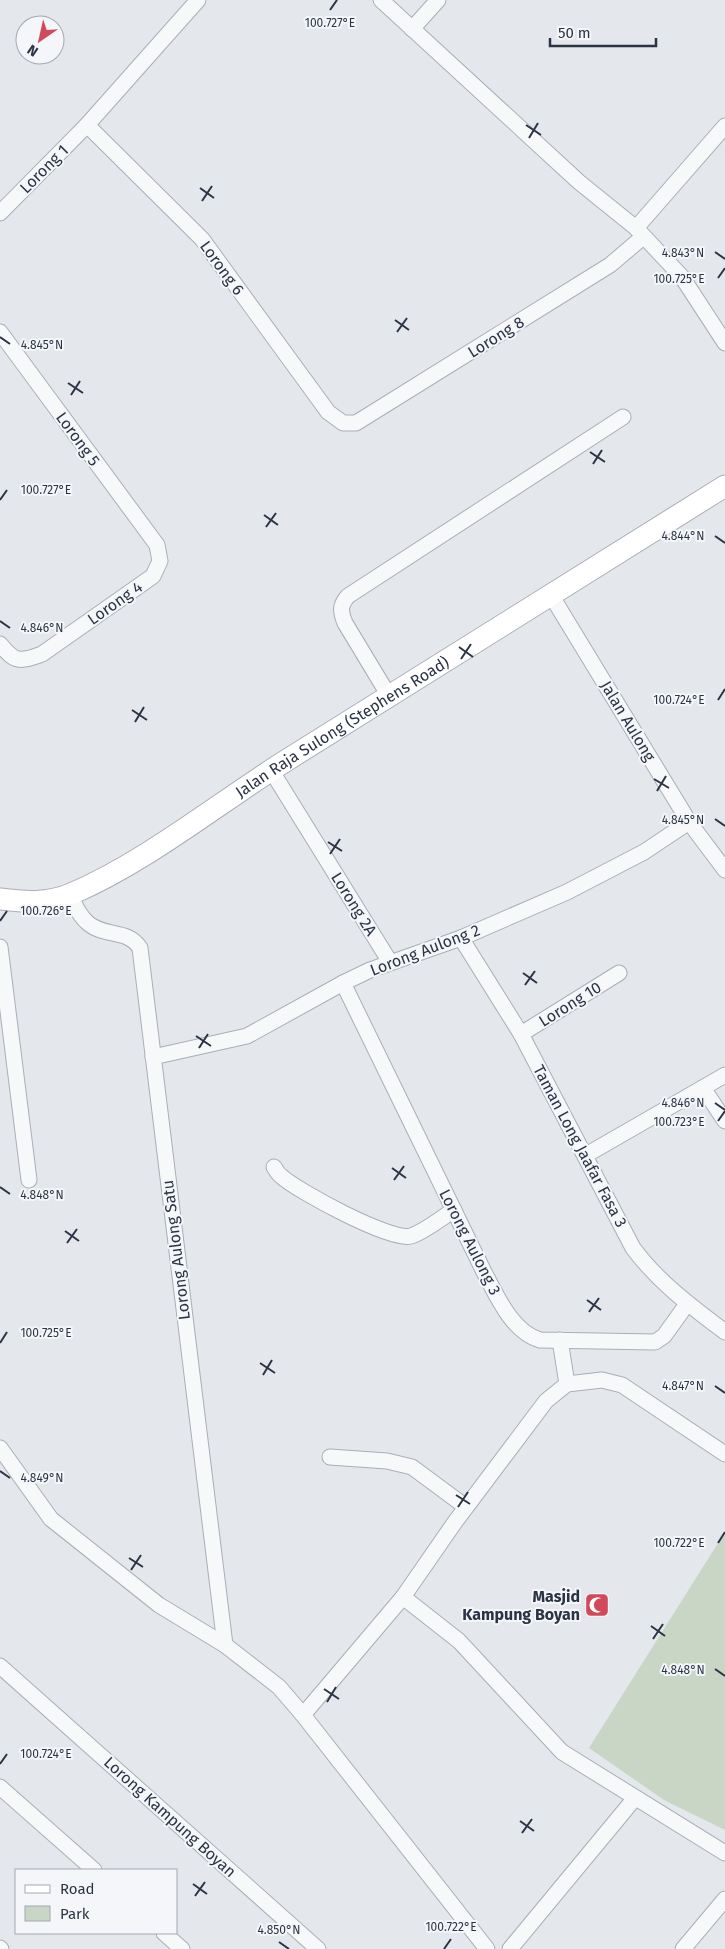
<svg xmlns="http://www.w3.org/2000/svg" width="725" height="1949" viewBox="0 0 725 1949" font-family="'Fira Sans',sans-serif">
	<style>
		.green { fill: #c9d6c5 }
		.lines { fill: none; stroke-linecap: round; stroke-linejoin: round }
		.street-casing { stroke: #a9aeb7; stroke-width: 17 }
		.secondary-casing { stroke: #a9aeb7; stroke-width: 23 }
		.street { stroke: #f7f8fa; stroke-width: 15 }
		.secondary { stroke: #fff; stroke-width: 21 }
		.ticks { fill: none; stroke: #2b3445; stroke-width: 2 }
		.labels { text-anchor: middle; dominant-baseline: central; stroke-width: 4; stroke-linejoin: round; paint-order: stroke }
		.street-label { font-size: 16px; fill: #2b3445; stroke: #f4f6f9 }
		.poi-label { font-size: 16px; font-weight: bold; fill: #2b3445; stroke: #f4f6f9; text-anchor: end }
		.ticks-label { font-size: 12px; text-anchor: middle; fill: #2b3445; stroke: #f4f6f9; stroke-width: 4; stroke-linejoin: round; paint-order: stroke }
	</style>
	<rect width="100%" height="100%" fill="#e4e7ec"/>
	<path class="green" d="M725,1532V1830L664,1800L589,1748Z"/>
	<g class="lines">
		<defs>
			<g id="street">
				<path d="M381,0L579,182L636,228L682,277L725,343"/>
				<path d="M412,29L438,0"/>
				<path d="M87,125L202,239L328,412L343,423H356L610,265L643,237"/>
				<path d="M0,213L87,125L198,0"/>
				<path d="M636,228L725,126"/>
				<path d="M0,332L157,545L160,561L153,576L42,654C20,662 15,663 0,644"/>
				<path d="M551,595L689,822L725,870"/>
				<path d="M389,696L345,623C340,611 340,605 348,596L623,417"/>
				<path d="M271,770L390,962"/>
				<path d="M70,894C75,905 79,916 89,924C105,937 128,929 140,948L225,1645"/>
				<path d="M461,938L521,1034L633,1248C658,1282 692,1307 725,1332"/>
				<path d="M0,947L29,1180"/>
				<path d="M343,983L484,1272C497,1296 512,1332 540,1340L655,1342L664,1336L687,1304"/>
				<path d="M521,1034L619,973"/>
				<path d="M153,1057L247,1036L343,983L370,970L461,938L567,892L644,852L689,822"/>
				<path d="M703,1088L725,1121"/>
				<path d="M586,1155L725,1075"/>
				<path d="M274,1167C276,1170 278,1174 281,1176C297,1191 392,1242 411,1236C426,1231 441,1218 454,1210"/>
				<path d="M560,1340L567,1384"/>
				<path d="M0,1448L51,1519L159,1605L225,1645L279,1687L303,1715L487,1949"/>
				<path d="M330,1457L387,1461L412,1467L466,1507"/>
				<path d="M403,1597L459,1641L562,1752L725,1853"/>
				<path d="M0,1666L318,1949"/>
				<path d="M303,1715L403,1597L455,1522L546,1401L567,1384L602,1380L622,1385L725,1454"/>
				<path d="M0,1787L94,1870"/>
				<path d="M164,1933L182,1949"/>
				<path d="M0,1948L1,1949"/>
				<path d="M510,1949L635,1798"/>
				<path d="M683,1949L725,1899"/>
			</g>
			<g id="secondary">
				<path id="s1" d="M0,899C24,902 48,904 71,894C146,862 217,804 287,760C433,669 579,578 725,486"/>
			</g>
		</defs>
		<use href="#street" class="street-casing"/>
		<use href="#secondary" class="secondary-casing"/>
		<use href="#street" class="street"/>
		<use href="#secondary" class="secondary"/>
	</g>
	<path class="ticks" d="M330,10L337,0M526,125L541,135M529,138L538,123M200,188L214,198M202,201L212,186M715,252L725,259M718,278L725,268M395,320L409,330M397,332L407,318M0,337L10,344M68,383L83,393M71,395L80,381M590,452L605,462M593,464L602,450M0,500L7,490M264,515L278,525M266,527L276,513M715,536L725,543M0,621L10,628M459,647L473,657M461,659L471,644M718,700L725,689M132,710L147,720M135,722L144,707M654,779L669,788M657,791L666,776M715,819L725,826M328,842L342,851M330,854L340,839M0,921L7,911M523,973L537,983M525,985L535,971M196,1036L211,1046M199,1048L208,1034M715,1103L725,1110M718,1121L725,1111M392,1168L406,1178M394,1180L404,1166M0,1187L10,1194M65,1231L79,1241M67,1243L77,1229M587,1300L601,1310M589,1312L599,1298M0,1343L7,1332M260,1363L275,1373M263,1375L272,1360M715,1386L725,1393M0,1471L10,1478M456,1495L470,1504M458,1507L468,1492M718,1543L725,1532M129,1558L143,1567M131,1570L141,1555M651,1626L665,1636M653,1639L663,1624M715,1669L725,1676M324,1689L339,1699M327,1702L336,1687M0,1764L7,1754M520,1821L534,1831M522,1833L532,1819M193,1884L207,1894M195,1896L205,1882M279,1942L289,1949M444,1949L451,1939"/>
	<defs>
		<symbol id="mosque-square" viewBox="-11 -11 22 22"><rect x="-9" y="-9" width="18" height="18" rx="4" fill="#d1495b" stroke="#f4f6f9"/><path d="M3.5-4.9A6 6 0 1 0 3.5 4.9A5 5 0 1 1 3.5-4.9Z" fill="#fff"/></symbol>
	</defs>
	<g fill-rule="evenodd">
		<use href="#mosque-square" x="583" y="1591" width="28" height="28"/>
	</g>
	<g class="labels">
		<g class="street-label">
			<text transform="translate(44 169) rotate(-45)">Lorong 1</text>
			<text transform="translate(222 268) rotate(54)">Lorong 6</text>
			<text transform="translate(496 337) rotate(-32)">Lorong 8</text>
			<text transform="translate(78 439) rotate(54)">Lorong 5</text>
			<text transform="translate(115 603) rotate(-35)">Lorong 4</text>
			<text transform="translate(628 721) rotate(59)">Jalan Aulong</text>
			<text stroke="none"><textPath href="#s1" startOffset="391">Jalan Raja Sulong (Stephens Road)</textPath></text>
			<text transform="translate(354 904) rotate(58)">Lorong 2A</text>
			<text transform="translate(425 950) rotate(-21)">Lorong Aulong 2</text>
			<text transform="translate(570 1004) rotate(-32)">Lorong 10</text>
			<text transform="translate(580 1146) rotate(62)">Taman Long Jaafar Fasa 3</text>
			<text transform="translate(470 1242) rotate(63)">Lorong Aulong 3</text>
			<text transform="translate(176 1250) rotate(-97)">Lorong Aulong Satu</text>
			<text transform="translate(170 1817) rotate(42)">Lorong Kampung Boyan</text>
		</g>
		<g class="poi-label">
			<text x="580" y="1596">Masjid<tspan x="580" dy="18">Kampung Boyan</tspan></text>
		</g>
	</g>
	<g class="ticks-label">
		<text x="330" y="27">100.727°E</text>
		<text x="683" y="257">4.843°N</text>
		<text x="679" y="283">100.725°E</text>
		<text x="42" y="349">4.845°N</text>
		<text x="46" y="494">100.727°E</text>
		<text x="683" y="540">4.844°N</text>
		<text x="42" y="632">4.846°N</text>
		<text x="679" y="704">100.724°E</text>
		<text x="683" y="824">4.845°N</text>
		<text x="46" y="915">100.726°E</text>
		<text x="683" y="1107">4.846°N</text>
		<text x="679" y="1126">100.723°E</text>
		<text x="42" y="1199">4.848°N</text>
		<text x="46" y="1337">100.725°E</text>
		<text x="683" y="1390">4.847°N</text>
		<text x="42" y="1482">4.849°N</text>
		<text x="679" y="1547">100.722°E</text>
		<text x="683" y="1674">4.848°N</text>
		<text x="46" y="1758">100.724°E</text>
		<text x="451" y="1931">100.722°E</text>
		<text x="279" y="1934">4.850°N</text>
	</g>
	<rect x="15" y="1869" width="162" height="65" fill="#f4f6f9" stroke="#a4a8b1"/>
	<rect x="25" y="1885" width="25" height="8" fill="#ffffff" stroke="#a4a8b1"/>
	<text x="60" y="1894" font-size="15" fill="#2b3445">Road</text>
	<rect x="25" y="1906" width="25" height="15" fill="#c9d6c5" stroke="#a4a8b1"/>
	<text x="60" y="1919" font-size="15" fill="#2b3445">Park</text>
	<g transform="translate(40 40) rotate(214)"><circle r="24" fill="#f4f6f9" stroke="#a4a8b1"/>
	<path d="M0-4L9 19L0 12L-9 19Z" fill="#d1495b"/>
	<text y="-8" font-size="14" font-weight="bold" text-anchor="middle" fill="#2b3445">N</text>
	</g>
	<path d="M550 38v8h106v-8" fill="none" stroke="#2b3445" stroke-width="2.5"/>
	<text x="558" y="38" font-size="15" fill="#2b3445" stroke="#f4f6f9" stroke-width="4" paint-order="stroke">50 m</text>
</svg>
